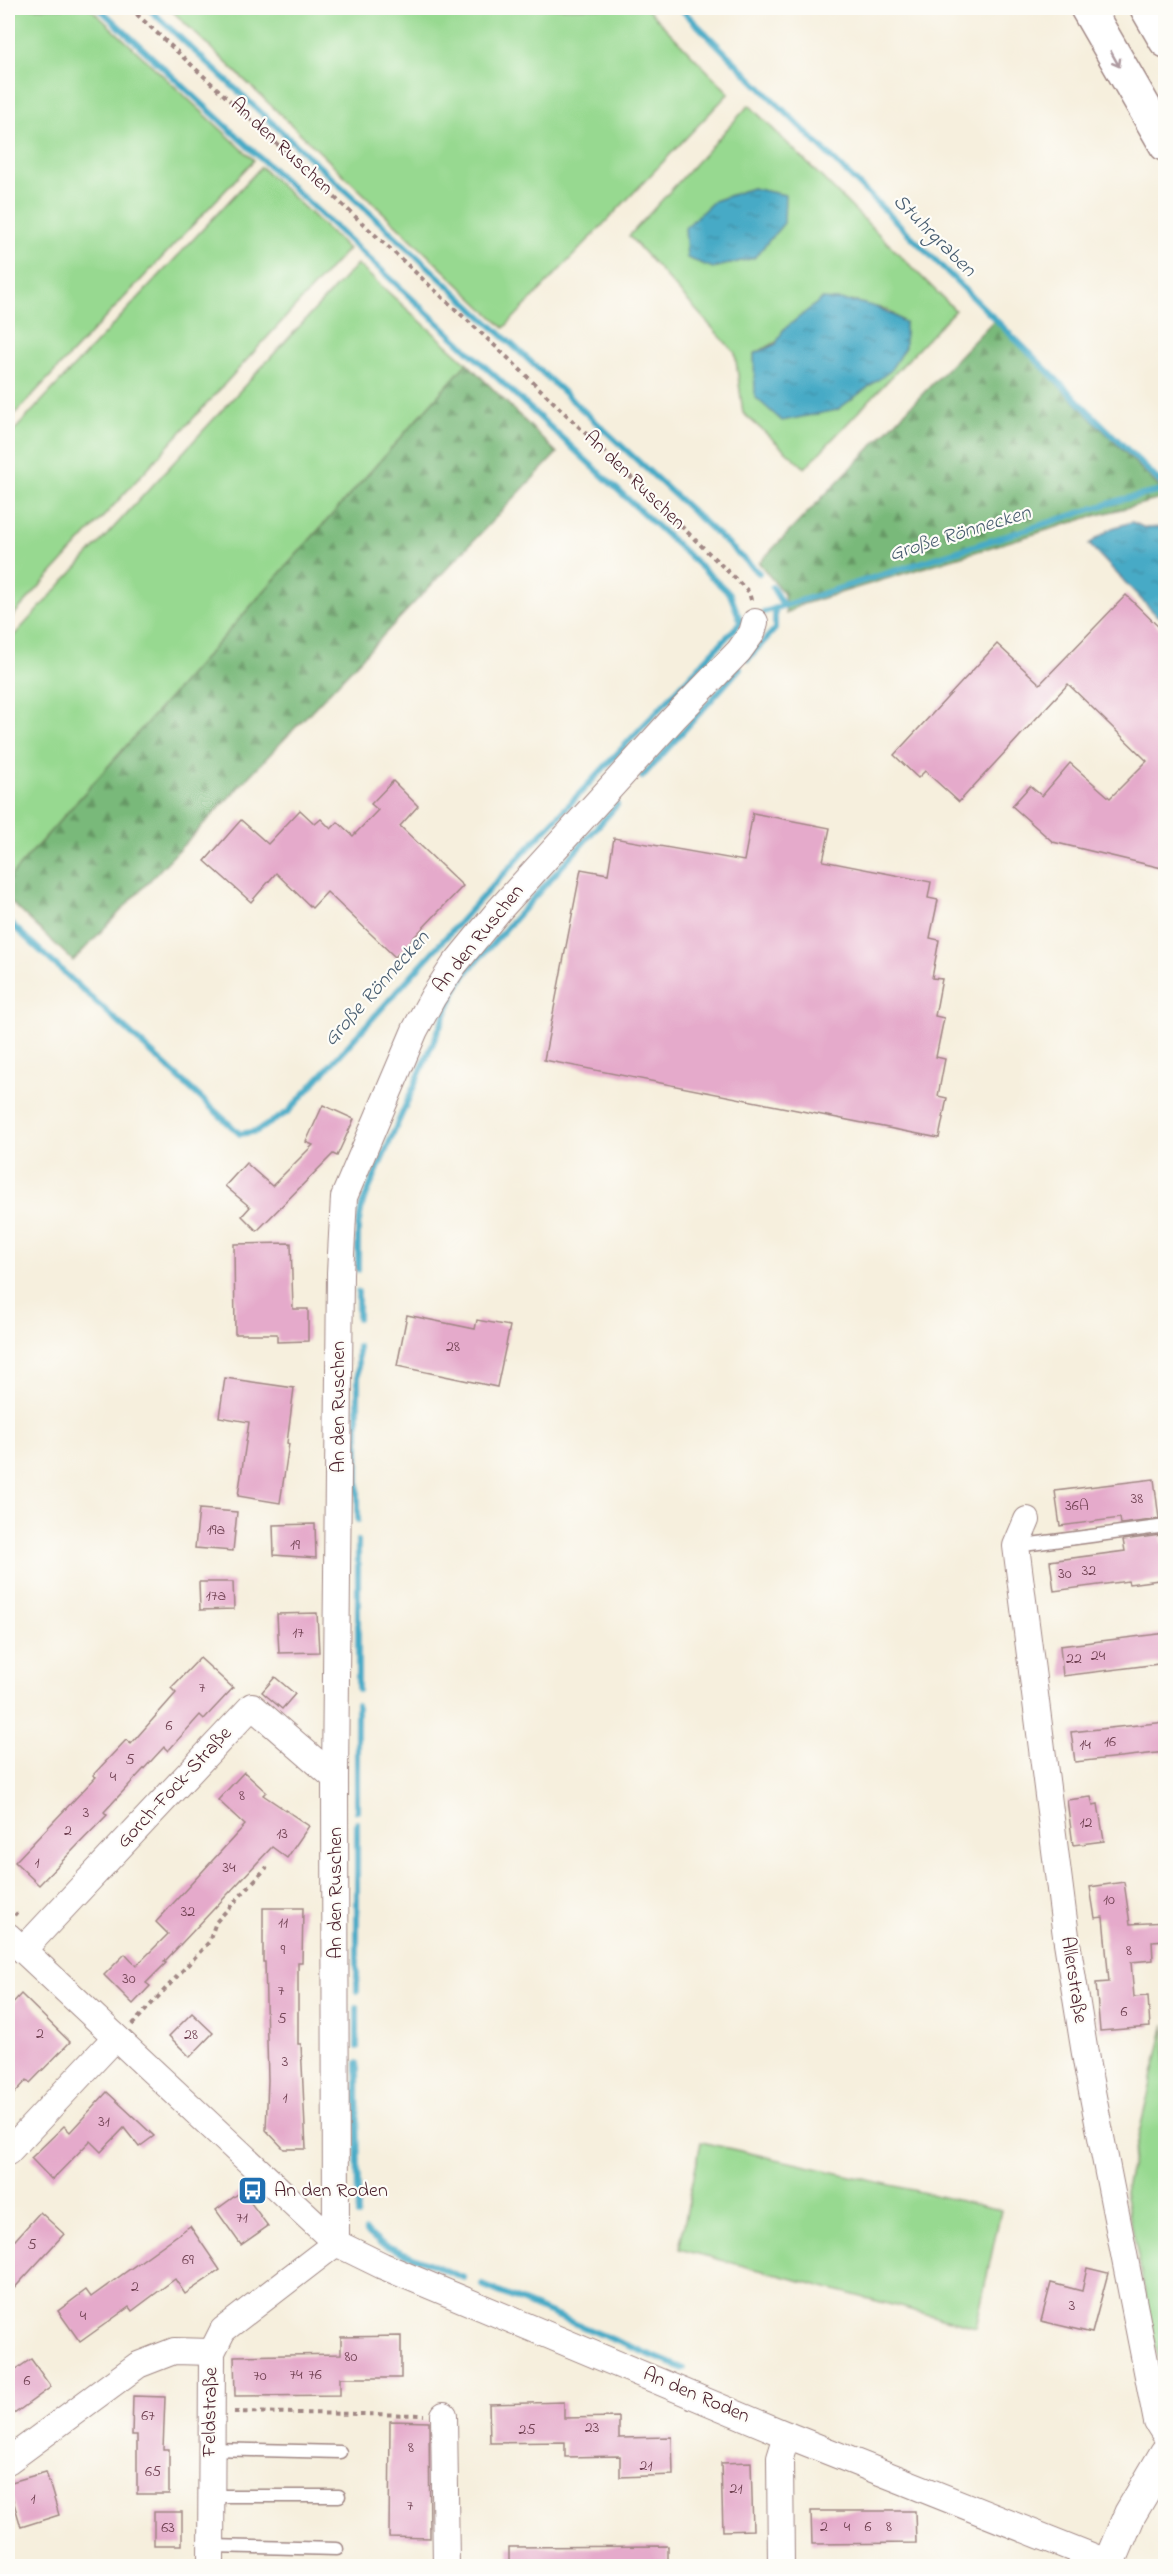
<svg xmlns="http://www.w3.org/2000/svg" width="1173" height="2574" viewBox="0 0 1173 2574" font-family="'Indie Flower',sans-serif">
	<style>
		.green { fill: #97d990; stroke: #707c5e; stroke-width: 1.5; fill-rule: evenodd }
		.forest { fill: url(#forest-firs); stroke: #626c52; stroke-width: 1.5 }
		.water { fill: url(#water-ripples); stroke: #486478; stroke-width: 1.5 }
		.lines { fill: none; stroke-linecap: round; stroke-linejoin: round }
		.stream { stroke: #47aac6; stroke-width: 6 }
		.building { fill: #e5aacb }
		.service-casing { stroke: #a08784; stroke-width: 15 }
		.minor-casing { stroke: #a08784; stroke-width: 28 }
		.tertiary-casing { stroke: #a08784; stroke-width: 34 }
		.motorway-casing { stroke: #a08784; stroke-width: 36 }
		.path { stroke: #a08784; stroke-width: 4; stroke-dasharray: 4.5 4.5; stroke-linecap: butt }
		.service { stroke: #fff; stroke-width: 12 }
		.minor { stroke: #fff; stroke-width: 26 }
		.tertiary { stroke: #fff; stroke-width: 32 }
		.motorway { stroke: #fff; stroke-width: 33 }
		.oneway { stroke: #ae9aa0 }
		.labels { text-anchor: middle; dominant-baseline: central; stroke-width: 4.5; stroke-linejoin: round; paint-order: stroke }
		.number-label { font-size: 16px; fill: #714253 }
		.street-label { font-size: 20px; fill: #4a1f2b; stroke: #fdfcf7 }
		.poi-label { font-size: 20px; fill: #4a1f2b; stroke: #fdfcf7; text-anchor: start }
		.water-label { font-size: 21px; font-style: italic; fill: #495e71; stroke: #fdfcf7 }
	</style>
	<defs>
		<pattern id="forest-firs" width="22" height="20" patternUnits="userSpaceOnUse" patternTransform="scale(1.5)"><rect width="22" height="20" fill="#79b97a"/><path d="M5 1l3.5 6h-7zM16 11l3.5 6h-7z" fill="#659664"/></pattern>
		<pattern id="water-ripples" width="26" height="14" patternUnits="userSpaceOnUse" patternTransform="scale(1.5)"><rect width="26" height="14" fill="#47aac6"/><path d="M2 4q2-2 4 0t4 0M15 11q2-2 4 0t4 0" fill="none" stroke="#3d8aa1"/></pattern>
	</defs>
	<rect width="100%" height="100%" fill="#fdfcf7"/>
	<filter id="ink" filterUnits="userSpaceOnUse"><feTurbulence type="fractalNoise" baseFrequency=".0167" numOctaves="2"/><feDisplacementMap in="SourceGraphic" scale="12" xChannelSelector="R" yChannelSelector="G"/><feConvolveMatrix kernelMatrix="1 2 1 2 8 2 1 2 1" color-interpolation-filters="sRGB"/></filter>
	<filter id="wash" filterUnits="userSpaceOnUse"><feTurbulence type="fractalNoise" baseFrequency=".008" numOctaves="4" result="noise"/><feDisplacementMap in="SourceGraphic" scale="24" xChannelSelector="R" yChannelSelector="G"/><feGaussianBlur stdDeviation="1.35" result="paint"/><feColorMatrix in="noise" values="0 0 0 0 0 0 0 0 0 0 0 0 0 0 0 0 0 1.4 0 .05"/><feComposite in="paint" operator="in"/></filter>
	<g filter="url(#wash)">
		<rect width="100%" height="100%" fill="#f6efdd"/>
		<g class="green">
			<path d="M8,8H90L254,160L8,421Z"/>
			<path d="M169,8H646L729,93L504,328Z"/>
			<path d="M749,105L955,310L805,468L743,413L735,353L629,236ZM752,188L785,195L714,201ZM852,301L888,310L905,323L754,354Z"/>
			<path d="M261,167L348,249L8,621V437Z"/>
			<path d="M357,264L467,363L8,879V642Z"/>
			<path d="M1165,2024V2392L1125,2192Z"/>
			<path d="M701,2142L1001,2210L976,2327L679,2249Z"/>
		</g>
		<g class="forest">
			<path d="M994,320L1165,493V498L1090,517L800,605L786,614L784,594L759,563Z"/>
			<path d="M467,363L557,453L73,961L8,899V879Z"/>
		</g>
		<g class="water">
			<path d="M752,188L785,195L784,223L754,258L713,268L687,258L685,228L714,201Z"/>
			<path d="M822,299C854,301 879,303 905,323V347L890,371L837,410L782,421L755,397L754,354L776,344L783,330Z"/>
			<path d="M1132,522L1145,528L1165,527V609L1158,617L1089,544L1112,528Z"/>
		</g>
		<g class="lines">
			<g class="stream">
				<path d="M99,8L730,594L741,622"/>
				<path d="M148,8L759,573"/>
				<path d="M680,8L1166,488"/>
				<path d="M772,587L783,605"/>
				<path d="M764,612L1120,500L1166,490"/>
				<path d="M748,659L775,629V608"/>
				<path d="M642,777L740,668"/>
				<path d="M8,921L240,1134L257,1131L288,1112L484,895L741,622L746,620"/>
				<path d="M358,1270V1227L362,1205L456,990L467,972L617,805"/>
				<path d="M358,1318V1292"/>
				<path d="M358,1520V1347"/>
				<path d="M358,1690V1541"/>
				<path d="M357,1811V1705"/>
				<path d="M357,1991V1823"/>
				<path d="M357,2007V2047"/>
				<path d="M357,2063L358,2215"/>
				<path d="M366,2231L380,2243L464,2278"/>
				<path d="M482,2285L684,2369"/>
			</g>
		</g>
		<g id="blocks">
			<g class="building">
				<path d="M1126,595L1166,634V869L1053,842L1012,806L1030,786L1042,796L1070,763L1110,798L1147,761L1068,684L959,802L925,771L918,778L894,755L997,644L1040,684Z"/>
				<path d="M393,781L418,806L400,826L463,886L395,957L327,892L312,908L276,873L251,902L205,861L241,820L268,844L300,810L315,824L321,819L331,829L338,822L353,836L378,810L371,804Z"/>
				<path d="M753,813L830,828L823,861L931,882L928,898L938,900L930,938L939,940L932,978L942,979L935,1016L944,1018L936,1057L945,1059L938,1096L947,1098L939,1138L544,1060L581,869L608,874L614,838L744,861Z"/>
				<path d="M323,1105L354,1119L337,1156L333,1154L257,1231L242,1216L250,1207L225,1186L246,1163L272,1186L313,1145L306,1142Z"/>
				<path d="M291,1243L293,1309H308V1341L277,1342V1334H235L234,1244Z"/>
				<path d="M407,1315L475,1329L477,1320L510,1326L497,1387L397,1366Z"/>
				<path d="M225,1378L294,1388L287,1443L289,1444L280,1503L238,1496L249,1422L219,1417Z"/>
				<path d="M1154,1479L1159,1519L1121,1524L1120,1518L1060,1526L1055,1491Z"/>
				<path d="M199,1509L237,1512L233,1551L195,1548Z"/>
				<path d="M315,1524L316,1558L274,1555L273,1525Z"/>
				<path d="M1161,1535L1166,1559V1579L1129,1584L1128,1581L1054,1591L1050,1561L1125,1551L1123,1540Z"/>
				<path d="M199,1582H233L234,1609L200,1610Z"/>
				<path d="M317,1613L319,1652L279,1653L277,1614Z"/>
				<path d="M1166,1633V1663L1063,1676L1060,1646Z"/>
				<path d="M200,1658L233,1688L204,1719L200,1715L168,1751L164,1747L104,1812L107,1815L39,1885L15,1862L96,1777L93,1775L126,1740L131,1744L176,1693L171,1688Z"/>
				<path d="M275,1677L295,1694L282,1709L262,1692Z"/>
				<path d="M1166,1722V1752L1075,1762L1071,1732Z"/>
				<path d="M244,1772L266,1792L263,1795L309,1826L287,1858L272,1847L164,1962L166,1963L146,1983L150,1986L133,2004L104,1975L125,1954L136,1966L168,1934L156,1922L245,1825L218,1800Z"/>
				<path d="M1091,1797L1093,1805L1098,1804L1104,1841L1073,1845L1067,1800Z"/>
				<path d="M1124,1882L1130,1924L1166,1922V1940L1152,1941L1153,1960L1131,1962L1134,1997L1148,1996L1150,2027L1100,2031L1096,1983L1109,1982L1103,1917L1095,1918L1090,1887Z"/>
				<path d="M263,1908H303L302,1962H298V2044H301L306,2149H284L266,2130L268,2080L265,1962H263Z"/>
				<path d="M21,1994L70,2042L30,2083L27,2080L8,2100V2008Z"/>
				<path d="M192,2013L213,2033L190,2057L169,2036Z"/>
				<path d="M107,2092L154,2136L139,2147L124,2128L101,2152L90,2141L52,2180L31,2158L64,2126L70,2132Z"/>
				<path d="M242,2191L268,2226L241,2245L216,2210Z"/>
				<path d="M40,2212L64,2234L8,2295V2248Z"/>
				<path d="M190,2226L220,2270L185,2294L175,2279L132,2311L129,2307L80,2342L58,2311L86,2290L91,2297Z"/>
				<path d="M1087,2268L1108,2273L1092,2333L1041,2321L1051,2283L1082,2291Z"/>
				<path d="M401,2336V2378H340V2395L235,2396L234,2356L341,2354V2337Z"/>
				<path d="M31,2359L51,2387L14,2414L8,2405V2375Z"/>
				<path d="M133,2396L165,2397L163,2449H169V2494H137V2435H132Z"/>
				<path d="M564,2402V2418L619,2417V2438L672,2437L673,2475L620,2477V2456L565,2457V2442L490,2443L489,2404Z"/>
				<path d="M390,2421L429,2422L430,2538L389,2537Z"/>
				<path d="M751,2462L753,2530L723,2531L721,2463Z"/>
				<path d="M46,2472L59,2515L21,2527L8,2483Z"/>
				<path d="M811,2511H915L916,2543L812,2544Z"/>
				<rect x="154" y="2512" width="28" height="33"/>
				<path d="M668,2546V2566H509V2547Z"/>
			</g>
		</g>
	</g>
	<g filter="url(#ink)">
		<use href="#blocks" fill-opacity="0" stroke="#a08784" stroke-width="1.5"/>
		<g class="lines">
			<defs>
				<g id="service">
					<path d="M1016,1546L1166,1526"/>
					<path d="M210,2449L340,2452"/>
					<path d="M211,2496H339"/>
					<path d="M211,2546L337,2549"/>
				</g>
				<g id="minor">
					<path d="M1027,1520L1016,1546L1066,1936L1087,2066L1157,2422L1166,2436"/>
					<path d="M8,1936L336,2243L383,2266L787,2435L1109,2563"/>
					<path d="M23,1950L252,1706L335,1778"/>
					<path d="M8,2152L115,2038"/>
					<path d="M336,2243L335,1778L340,1273L344,1197L415,1030L433,997L454,965L500,909L674,718L739,651L752,633L755,622"/>
					<path d="M444,2415L446,2566"/>
					<path d="M8,2461L138,2365L174,2351L212,2352"/>
					<path d="M211,2566L212,2352L223,2330L336,2243"/>
					<path d="M781,2566L780,2458L787,2435"/>
				</g>
				<path id="tertiary" d="M1108,2566L1130,2514L1166,2453"/>
				<g id="motorway">
					<path d="M1087,8L1166,145"/>
					<path d="M1147,8L1166,41"/>
				</g>
			</defs>
			<use href="#service" class="service-casing"/>
			<use href="#minor" class="minor-casing"/>
			<use href="#tertiary" class="tertiary-casing"/>
			<use href="#motorway" class="motorway-casing"/>
			<g class="path">
				<path d="M130,8L508,358L749,592L751,600"/>
				<path d="M8,1907L17,1915"/>
				<path d="M132,2025L209,1942L216,1922L267,1867"/>
				<path d="M234,2412L424,2415"/>
			</g>
			<use href="#service" class="service"/>
			<use href="#minor" class="minor"/>
			<use href="#tertiary" class="tertiary"/>
			<use href="#motorway" class="motorway"/>
		</g>
		<defs><path id="oneway-shaft" d="M-6 0H5M1.5-3L5.5 0L1.5 3" fill="none" stroke-width="1.6" stroke-linecap="round" stroke-linejoin="round" transform="scale(1.5)"/></defs>
		<use class="oneway" href="#oneway-shaft" transform="translate(1115 59) rotate(61)"/>
	</g>
	<defs>
		<symbol id="bus-square" viewBox="-11 -11 22 22"><rect x="-9" y="-9" width="18" height="18" rx="4" fill="#1f6fb2" stroke="#fdfcf7"/><path d="M-5-6H5V4H4V6H2V4H-2V6H-4V4H-5ZM-3.5-4V0h7V-4ZM-3.5 1.2v1.5H-2V1.2ZM2 1.2v1.5H3.5V1.2Z" fill="#fff"/></symbol>
	</defs>
	<g fill-rule="evenodd">
		<use href="#bus-square" x="236" y="2174" width="33" height="33"/>
	</g>
	<g class="labels">
		<g class="number-label">
			<text x="453" y="1347">28</text>
			<text x="1137" y="1499">38</text>
			<text x="1077" y="1506">36A</text>
			<text x="216" y="1530">19a</text>
			<text x="295" y="1545">19</text>
			<text x="1089" y="1571">32</text>
			<text x="1065" y="1574">30</text>
			<text x="216" y="1596">17a</text>
			<text x="298" y="1633">17</text>
			<text x="1098" y="1656">24</text>
			<text x="1074" y="1659">22</text>
			<text x="202" y="1688">7</text>
			<text x="169" y="1726">6</text>
			<text x="1110" y="1742">16</text>
			<text x="1085" y="1745">14</text>
			<text x="130" y="1760">5</text>
			<text x="113" y="1777">4</text>
			<text x="242" y="1796">8</text>
			<text x="86" y="1813">3</text>
			<text x="1086" y="1823">12</text>
			<text x="68" y="1831">2</text>
			<text x="282" y="1834">13</text>
			<text x="37" y="1863">1</text>
			<text x="229" y="1868">34</text>
			<text x="1109" y="1900">10</text>
			<text x="188" y="1912">32</text>
			<text x="283" y="1923">11</text>
			<text x="283" y="1950">9</text>
			<text x="1129" y="1951">8</text>
			<text x="129" y="1979">30</text>
			<text x="281" y="1991">7</text>
			<text x="1124" y="2012">6</text>
			<text x="282" y="2019">5</text>
			<text x="40" y="2034">2</text>
			<text x="191" y="2035">28</text>
			<text x="285" y="2062">3</text>
			<text x="285" y="2098">1</text>
			<text x="104" y="2122">31</text>
			<text x="242" y="2218">71</text>
			<text x="32" y="2245">5</text>
			<text x="188" y="2260">69</text>
			<text x="135" y="2287">2</text>
			<text x="1072" y="2306">3</text>
			<text x="83" y="2316">4</text>
			<text x="351" y="2357">80</text>
			<text x="296" y="2375">74</text>
			<text x="315" y="2375">76</text>
			<text x="260" y="2376">70</text>
			<text x="27" y="2381">6</text>
			<text x="148" y="2416">67</text>
			<text x="592" y="2428">23</text>
			<text x="527" y="2430">25</text>
			<text x="411" y="2448">8</text>
			<text x="646" y="2466">21</text>
			<text x="153" y="2472">65</text>
			<text x="736" y="2489">21</text>
			<text x="33" y="2499">1</text>
			<text x="410" y="2506">7</text>
			<text x="824" y="2527">2</text>
			<text x="847" y="2527">4</text>
			<text x="868" y="2527">6</text>
			<text x="889" y="2527">8</text>
			<text x="168" y="2528">63</text>
		</g>
		<g class="street-label">
			<text transform="translate(281 147) rotate(43)">An den Ruschen</text>
			<text transform="translate(634 481) rotate(44)">An den Ruschen</text>
			<text transform="translate(479 939) rotate(-51)">An den Ruschen</text>
			<text transform="translate(339 1407) rotate(-90)">An den Ruschen</text>
			<text transform="translate(175 1788) rotate(-47)">Gorch-Fock-Straße</text>
			<text transform="translate(336 1893) rotate(-90)">An den Ruschen</text>
			<text transform="translate(1073 1980) rotate(81)">Allerstraße</text>
			<text transform="translate(696 2396) rotate(23)">An den Roden</text>
			<text transform="translate(211 2412) rotate(-89)">Feldstraße</text>
		</g>
		<g class="poi-label">
			<text x="274" y="2191">An den Roden</text>
		</g>
		<g class="water-label">
			<text transform="translate(934 236) rotate(45)">Stuhrgraben</text>
			<text transform="translate(960 534) rotate(-17)">Große Rönnecken</text>
			<text transform="translate(377 989) rotate(-48)">Große Rönnecken</text>
		</g>
	</g>
	<rect width="1173" height="2574" fill="none" stroke="#fdfcf7" stroke-width="30"/>
</svg>
